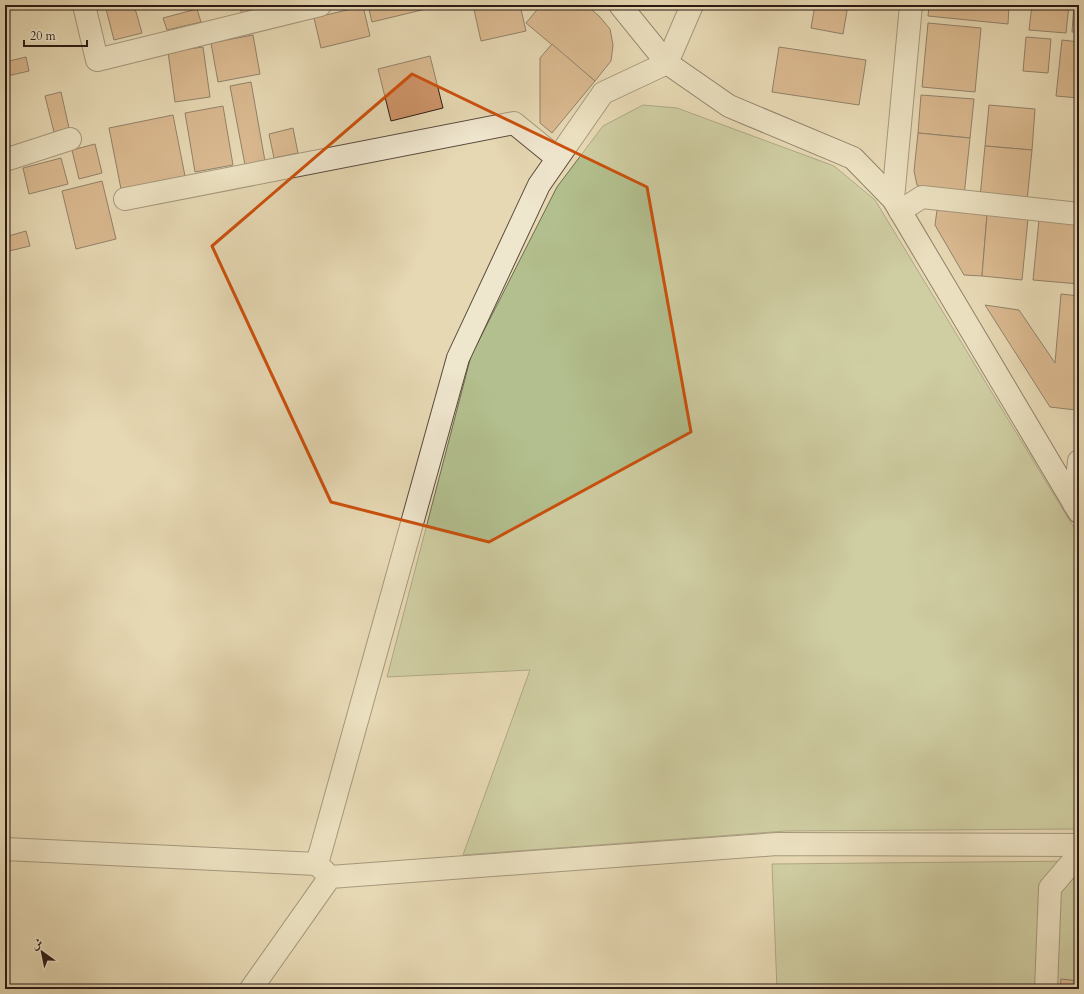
<svg xmlns="http://www.w3.org/2000/svg" width="1084" height="994" viewBox="0 0 1084 994" font-family="Cardo,Amiri,serif">
	<style>
		.green { fill: #b3bf8e; stroke: #6e6c51 }
		.building { fill: #cd9367; stroke: #2a1a14 }
		.lines { fill: none; stroke-linecap: round; stroke-linejoin: round }
		.street-casing { stroke: #594a3c; stroke-width: 24 }
		.secondary-casing { stroke: #2a1a14; stroke-width: 24 }
		.street { stroke: #efe6ce; stroke-width: 22 }
		.secondary { stroke: #efe6ce; stroke-width: 22 }
		.marked { fill: none; stroke: #cc500d; stroke-width: 3; stroke-linejoin: round }
	</style>
	<rect width="100%" height="100%" fill="#e6d8b3"/>
	<filter id="stains"><feTurbulence type="fractalNoise" baseFrequency=".005" numOctaves="4"/><feColorMatrix values="0 0 0 0 .2 0 0 0 0 .09 0 0 0 0 .02 0 0 0 .5 -.17"/></filter>
	<radialGradient id="worn" r=".72"><stop offset=".6" stop-color="#630" stop-opacity="0"/><stop offset="1" stop-color="#630" stop-opacity=".3"/></radialGradient>
	<g class="green">
		<path d="M643,105L677,108L834,166L875,200L1079,536V829L786,831L463,855L530,670L387,677L471,356L557,187L603,126Z"/>
		<path d="M1079,861V984L957,989H777L772,864Z"/>
	</g>
	<g class="building">
		<path d="M105,5H134L142,33L114,40Z"/>
		<path d="M239,5H264L265,8L242,14Z"/>
		<path d="M368,5H425L426,9L372,22Z"/>
		<path d="M473,5H520L526,31L481,41Z"/>
		<path d="M541,5H586L599,16L610,29L613,45L611,61L595,81L526,23Z"/>
		<path d="M815,5H848L843,34L811,28Z"/>
		<path d="M929,5H1009L1008,24L928,16Z"/>
		<path d="M1032,5H1069L1066,33L1029,30Z"/>
		<path d="M1074,5H1079V32H1072Z"/>
		<path d="M363,6L370,36L321,48L314,18Z"/>
		<path d="M197,9L201,22L167,30L163,18Z"/>
		<path d="M928,23L981,28L975,92L922,87Z"/>
		<path d="M253,35L260,74L218,82L211,43Z"/>
		<path d="M1026,37L1051,39L1048,73L1023,71Z"/>
		<path d="M1062,40L1079,42V98L1056,96Z"/>
		<path d="M552,44L595,81L552,133L540,123V58Z"/>
		<path d="M203,47L210,97L175,102L168,52Z"/>
		<path d="M779,47L866,60L859,105L772,92Z"/>
		<path d="M430,56L443,108L391,121L378,69Z"/>
		<path d="M26,57L29,71L7,76L5,62Z"/>
		<path d="M251,82L265,161L245,165L230,86Z"/>
		<path d="M61,92L69,128L54,132L45,96Z"/>
		<path d="M921,95L974,99L970,138L918,133Z"/>
		<path d="M989,105L1035,109L1032,150L985,146Z"/>
		<path d="M223,106L233,165L195,172L185,113Z"/>
		<path d="M173,115L185,176L121,189L109,128Z"/>
		<path d="M293,128L298,153L274,158L269,134Z"/>
		<path d="M918,133L970,138L964,196L931,192L917,185L914,171Z"/>
		<path d="M95,144L102,173L79,179L72,150Z"/>
		<path d="M985,146L1032,150L1027,201L980,197Z"/>
		<path d="M61,158L68,184L29,194L23,168Z"/>
		<path d="M102,181L116,239L76,249L62,191Z"/>
		<path d="M937,210L987,215L982,276L964,275L935,225Z"/>
		<path d="M987,215L1028,219L1022,280L982,276Z"/>
		<path d="M1039,220L1079,224V284L1033,280Z"/>
		<path d="M26,231L30,246L5,252V237Z"/>
		<path d="M1061,294L1079,296V379L1076,410L1050,407L985,305L1019,310L1055,363Z"/>
		<path d="M1061,979L1079,981V989H1060Z"/>
	</g>
	<g class="lines">
		<defs>
			<g id="street">
				<path d="M84,5L97,60L320,5"/>
				<path d="M5,160L70,139"/>
				<path d="M125,199L514,123L557,158"/>
				<path d="M893,199L911,5"/>
				<path d="M900,211L922,197L1079,214"/>
				<path d="M1074,504L1079,461"/>
				<path d="M5,849L317,864"/>
				<path d="M330,877L317,864L458,358L539,185L603,93L667,63L692,5"/>
				<path d="M251,989L330,877L777,844L1079,845"/>
				<path d="M1046,989L1050,888L1079,854"/>
			</g>
			<path id="secondary" d="M620,5L667,63L729,106L853,158L893,199L1079,512"/>
		</defs>
		<use href="#street" class="street-casing"/>
		<use href="#secondary" class="secondary-casing"/>
		<use href="#street" class="street"/>
		<use href="#secondary" class="secondary"/>
	</g>
	<path d="M0 0H1084V994H0ZM412,74L647,187L691,432L489,542L331,502L212,246Z" fill="#e6d8b3" fill-opacity=".55" fill-rule="evenodd"/>
	<path class="marked" d="M412,74L647,187L691,432L489,542L331,502L212,246Z"/>
	<rect width="1084" height="994" fill="none" stroke="#e6d8b3" stroke-width="20"/>
	<rect x="6" y="6" width="1072" height="982" fill="none" stroke="#2a1a14" stroke-width="2"/>
	<rect x="10" y="10" width="1064" height="974" fill="none" stroke="#2a1a14"/>
	<g transform="translate(42 952) rotate(327)" stroke="#efe6ce" stroke-width="3" paint-order="stroke">
	<path d="M0-3L7 15L0 10L-7 15Z" fill="#2a1a14"/>
	<text y="-6" font-size="11" font-weight="bold" text-anchor="middle" fill="#2a1a14">ش</text>
	</g>
	<path d="M24 40v6h63v-6" fill="none" stroke="#2a1a14" stroke-width="2"/>
	<text x="30" y="40" font-size="12" fill="#2a1a14" stroke="#efe6ce" stroke-width="3" paint-order="stroke">20 m</text>
	<rect width="100%" height="100%" filter="url(#stains)"/>
	<rect width="100%" height="100%" fill="url(#worn)"/>
</svg>
